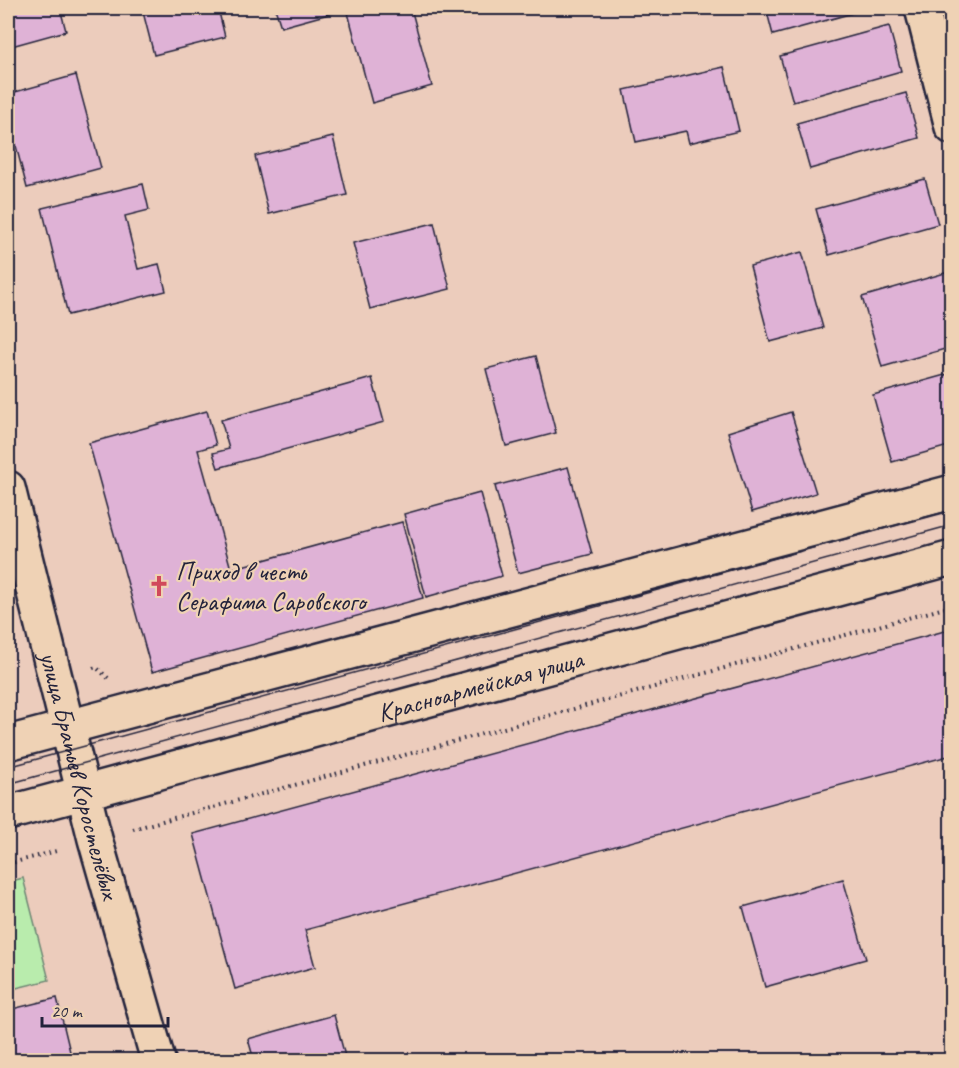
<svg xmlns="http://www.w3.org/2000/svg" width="959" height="1068" viewBox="0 0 959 1068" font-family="Caveat,sans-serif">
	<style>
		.green { fill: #b9ecad; stroke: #6e8774; stroke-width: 1.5 }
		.building { fill: #dfb2d6; stroke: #22223b; stroke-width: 1.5 }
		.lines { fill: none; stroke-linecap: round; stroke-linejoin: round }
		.minor-casing { stroke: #22223b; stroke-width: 38 }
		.major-casing { stroke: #22223b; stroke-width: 38 }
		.path { stroke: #22223b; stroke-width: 4; stroke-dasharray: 1.5 4.5; stroke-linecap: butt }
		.minor { stroke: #efd2b5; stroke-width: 33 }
		.major { stroke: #efd2b5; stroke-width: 33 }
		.tram { stroke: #22223b; stroke-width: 1.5 }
		.labels { text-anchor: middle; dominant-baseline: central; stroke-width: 4.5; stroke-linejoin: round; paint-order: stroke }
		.poi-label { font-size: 26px; fill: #22223b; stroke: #efd2b5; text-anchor: start }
		.street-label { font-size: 26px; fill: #22223b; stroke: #efd2b5 }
	</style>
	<rect width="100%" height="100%" fill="#ecccbc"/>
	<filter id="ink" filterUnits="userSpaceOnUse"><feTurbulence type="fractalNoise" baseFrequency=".0167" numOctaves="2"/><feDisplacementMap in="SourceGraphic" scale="12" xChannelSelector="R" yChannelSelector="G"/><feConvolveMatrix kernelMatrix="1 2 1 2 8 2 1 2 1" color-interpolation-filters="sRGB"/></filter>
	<g filter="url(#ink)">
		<g class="green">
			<path d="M940,8H951V49Z"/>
			<path d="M23,878L49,980L8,990V882Z"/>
		</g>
		<g class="building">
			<path d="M8,8H60L66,31L8,47Z"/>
			<path d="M142,8H218L225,37L154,55Z"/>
			<path d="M275,8H411L432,86L372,103L347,9L281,27Z"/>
			<path d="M766,8H871L773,35Z"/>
			<path d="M889,26L901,71L793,102L780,56Z"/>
			<path d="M724,67L739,131L689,143L686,131L636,142L624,90Z"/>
			<path d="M76,75L101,168L27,188L8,115V94Z"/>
			<path d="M906,93L919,138L810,169L797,123Z"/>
			<path d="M333,137L347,195L269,214L255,156Z"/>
			<path d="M925,179L938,224L829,255L816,209Z"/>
			<path d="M143,184L149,210L125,216L138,269L159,264L166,291L68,315L42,208Z"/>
			<path d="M434,223L450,289L370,309L353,243Z"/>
			<path d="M802,252L823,328L770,342L750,266Z"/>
			<path d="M952,271V347L882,367L862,297Z"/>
			<path d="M536,356L556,433L506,446L486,369Z"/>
			<path d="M952,373V445L892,462L873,395Z"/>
			<path d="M372,378L384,422L218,468L213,453L229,449L221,420Z"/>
			<path d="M207,411L216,445L198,450L231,569L402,522L423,598L152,672L89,443Z"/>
			<path d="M791,412L816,493L752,512L728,432Z"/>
			<path d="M568,467L592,554L518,573L495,486Z"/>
			<path d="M480,493L502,576L426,597L404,514Z"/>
			<path d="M952,629V755L305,930L315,967L235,989L193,834Z"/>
			<path d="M843,879L866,959L765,987L743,907Z"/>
			<path d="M57,998L72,1060H8V1010Z"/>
			<path d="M334,1015L346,1060H254L248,1039Z"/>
		</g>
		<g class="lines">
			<defs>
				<g id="minor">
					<path d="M922,8L952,127"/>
					<path id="s1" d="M8,488L95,839L158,1060"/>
				</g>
				<g id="major">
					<path d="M8,743L952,492"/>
					<path id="s2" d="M8,813L952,558"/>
				</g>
			</defs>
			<use href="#minor" class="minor-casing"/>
			<use href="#major" class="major-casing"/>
			<g class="path">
				<path d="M93,668L96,667L108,678"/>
				<path d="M133,829L952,606"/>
				<path d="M8,864L60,850"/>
			</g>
			<use href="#minor" class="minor"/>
			<use href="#major" class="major"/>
			<g class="tram">
				<path d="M8,767L952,510"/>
				<path d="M8,784L952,525"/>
			</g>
		</g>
	</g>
	<defs>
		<symbol id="church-bare" viewBox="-9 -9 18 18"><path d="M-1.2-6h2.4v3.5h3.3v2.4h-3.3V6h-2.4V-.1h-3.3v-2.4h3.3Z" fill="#d1495b" stroke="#efd2b5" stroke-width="2.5" paint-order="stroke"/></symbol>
	</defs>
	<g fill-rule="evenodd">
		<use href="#church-bare" x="144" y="571" width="30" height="30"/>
	</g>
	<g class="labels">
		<g class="poi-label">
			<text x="176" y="571">Приход в честь<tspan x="176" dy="30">Серафима Саровского</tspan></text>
		</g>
		<g class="street-label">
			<text stroke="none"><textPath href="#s2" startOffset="489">Красноармейская улица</textPath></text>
			<text stroke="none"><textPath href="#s1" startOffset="296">улица Братьев Коростелёвых</textPath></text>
		</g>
	</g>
	<rect width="959" height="1068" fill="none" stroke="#efd2b5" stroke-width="30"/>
	<rect x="15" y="15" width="929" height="1038" fill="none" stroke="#22223b" stroke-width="2" filter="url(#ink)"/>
	<path d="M42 1017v9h126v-9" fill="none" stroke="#22223b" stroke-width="3"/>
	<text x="51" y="1017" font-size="18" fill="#22223b" stroke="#efd2b5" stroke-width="4.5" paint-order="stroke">20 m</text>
</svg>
